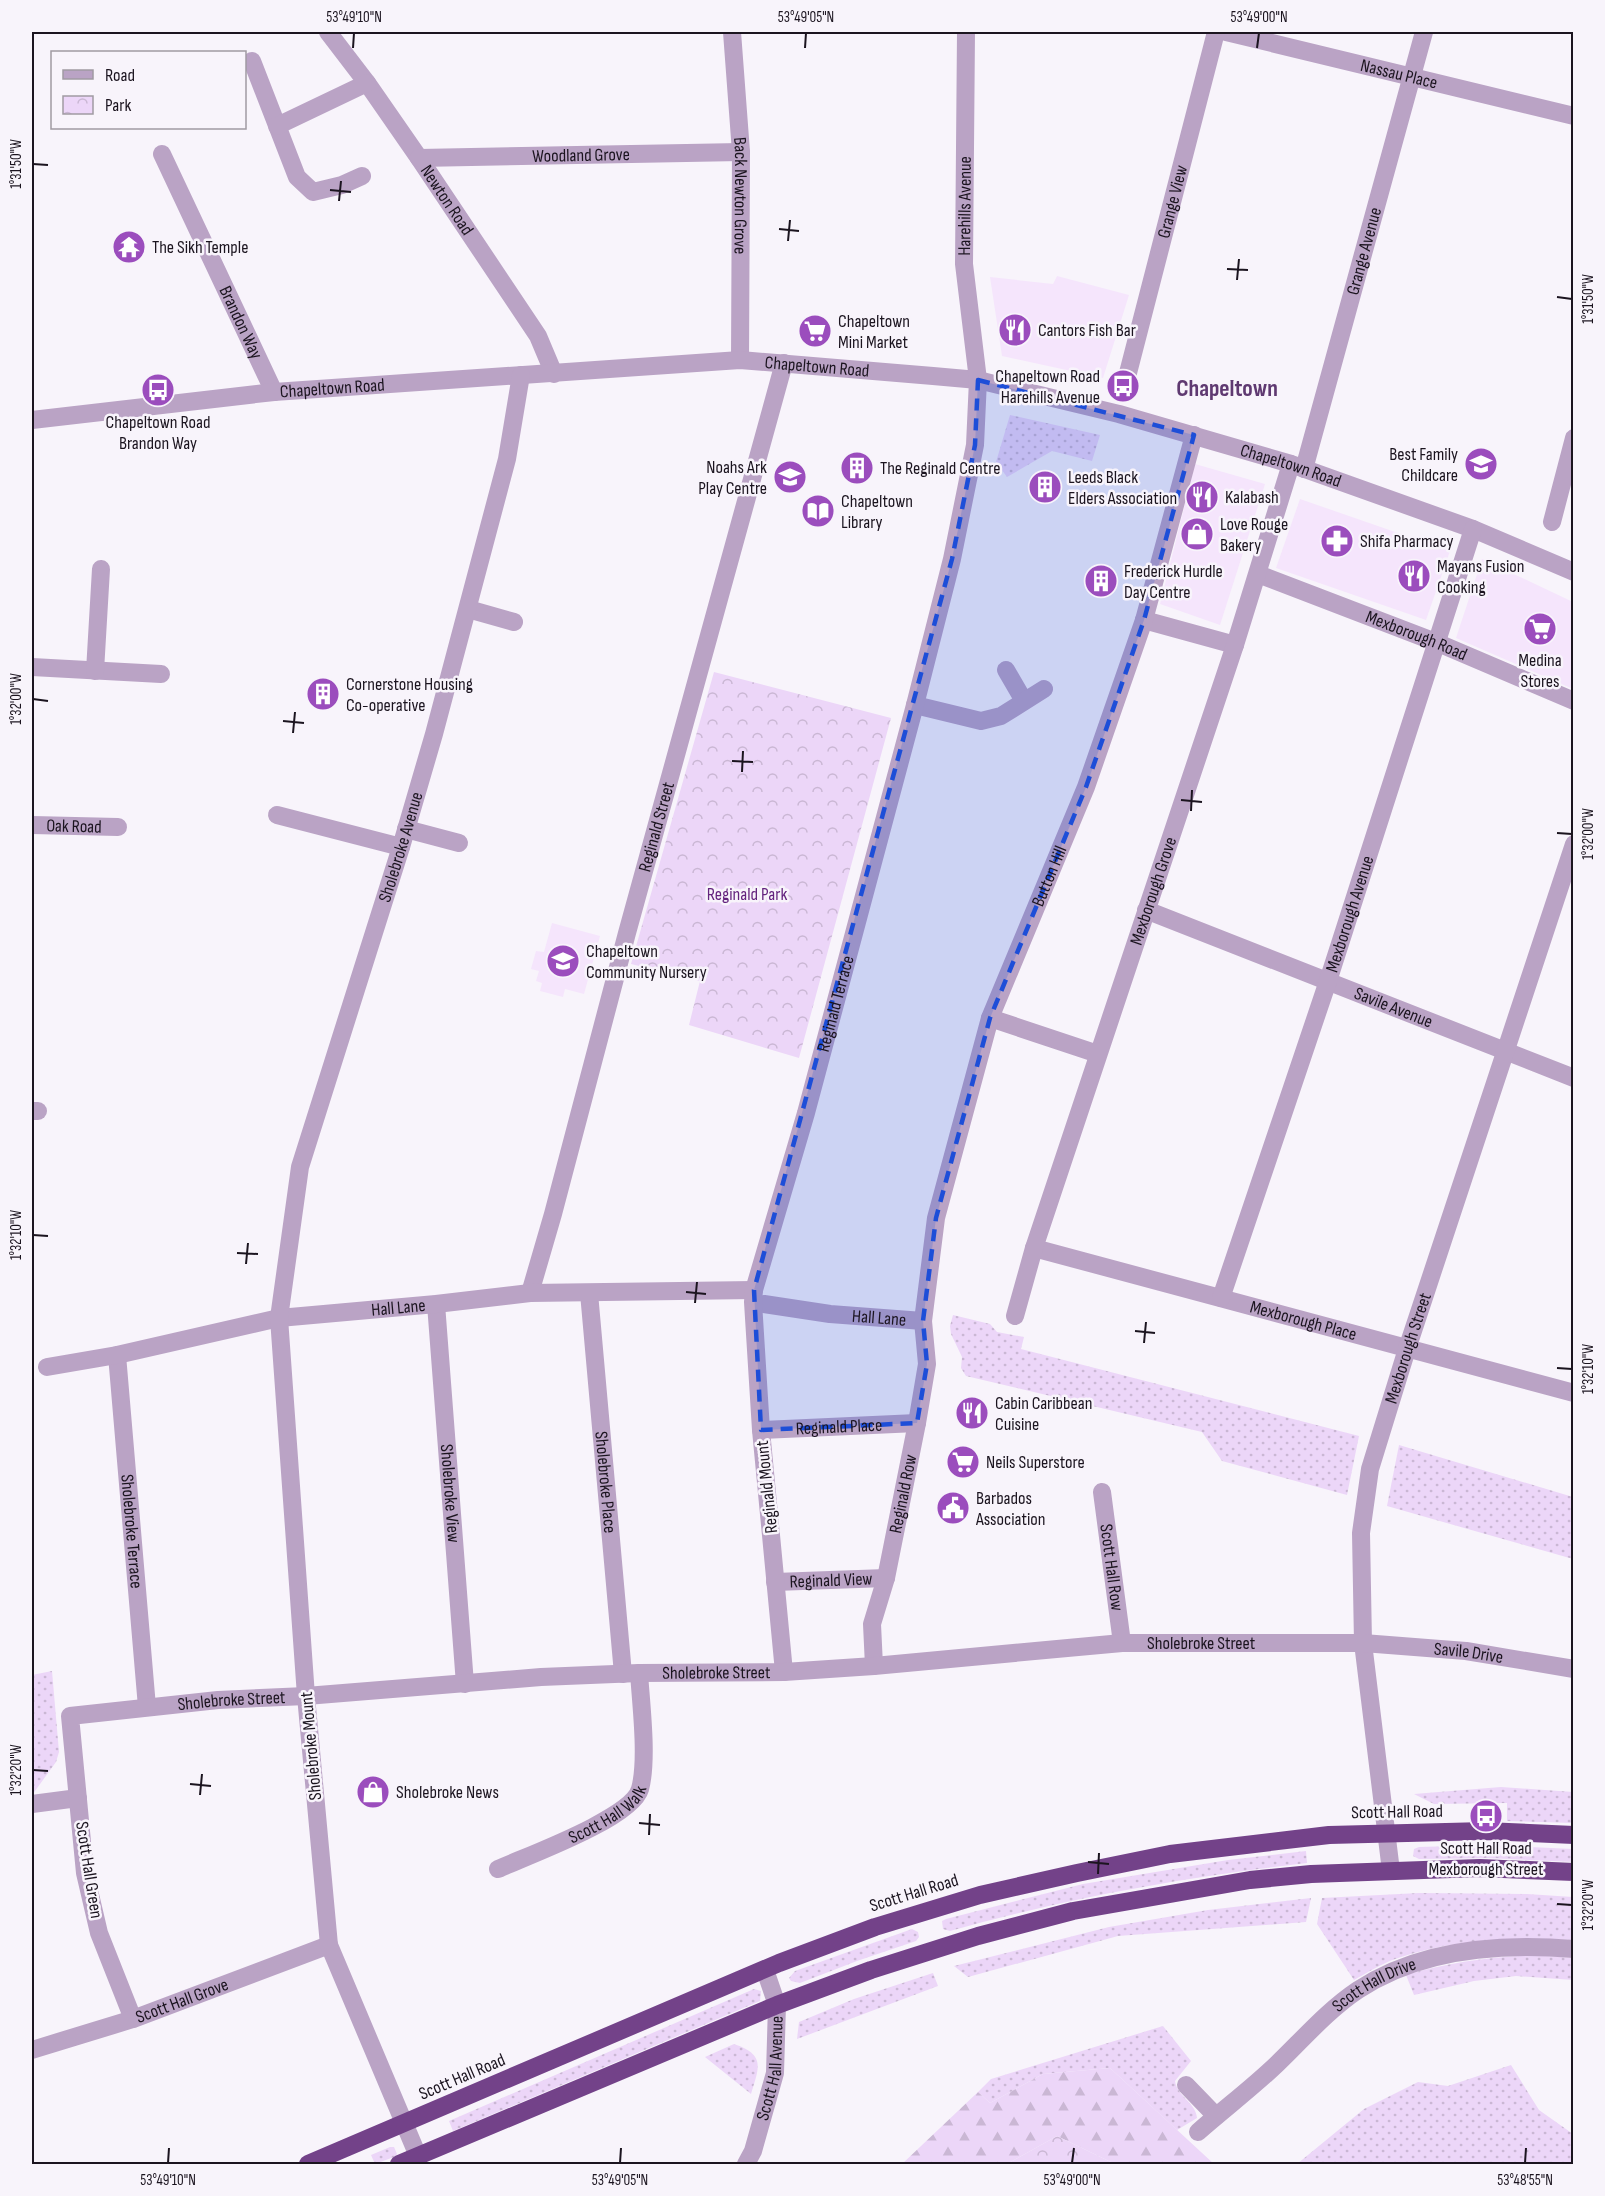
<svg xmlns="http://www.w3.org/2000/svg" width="1605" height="2196" viewBox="0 0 1605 2196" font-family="'Sofia Sans Condensed',sans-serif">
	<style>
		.built { fill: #f5e5fc }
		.grass { fill: url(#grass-dots) }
		.forest { fill: url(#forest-firs) }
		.park { fill: url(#park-crowns) }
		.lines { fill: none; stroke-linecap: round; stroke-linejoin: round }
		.minor { stroke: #baa3c5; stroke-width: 18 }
		.highway { stroke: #734289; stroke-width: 18 }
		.marked { fill: #1d4ed8; fill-opacity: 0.2; stroke: #1d4ed8; stroke-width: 4.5; stroke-dasharray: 12 8; stroke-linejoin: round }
		.ticks { fill: none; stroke: #1b141f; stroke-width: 2 }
		.labels { text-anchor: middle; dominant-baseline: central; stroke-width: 5; stroke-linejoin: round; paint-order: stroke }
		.street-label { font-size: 18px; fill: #1b141f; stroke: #f8f4fb }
		.poi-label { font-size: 18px; fill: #1b141f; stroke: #f8f4fb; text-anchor: start }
		.park-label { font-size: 18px; fill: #64247e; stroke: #f8f4fb }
		.district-label { font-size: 24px; font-weight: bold; fill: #5f3971; stroke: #f8f4fb }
		.neatline { fill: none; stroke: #1b141f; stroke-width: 2 }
		.ticks-label { font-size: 15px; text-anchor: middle; fill: #1b141f }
	</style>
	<defs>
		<pattern id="grass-dots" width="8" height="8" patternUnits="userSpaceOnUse" patternTransform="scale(1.5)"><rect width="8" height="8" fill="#ecd6f8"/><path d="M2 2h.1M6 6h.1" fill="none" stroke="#cab7d4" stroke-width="1.8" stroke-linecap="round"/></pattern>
		<pattern id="forest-firs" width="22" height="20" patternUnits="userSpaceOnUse" patternTransform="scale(1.5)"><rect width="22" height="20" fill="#ecd6f8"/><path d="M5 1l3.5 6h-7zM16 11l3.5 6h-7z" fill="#cab7d4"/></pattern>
		<pattern id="park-crowns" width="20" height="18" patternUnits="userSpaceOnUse" patternTransform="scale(1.5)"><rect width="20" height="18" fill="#ecd6f8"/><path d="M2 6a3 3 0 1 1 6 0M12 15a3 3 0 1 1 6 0" fill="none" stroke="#cab7d4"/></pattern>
	</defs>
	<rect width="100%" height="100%" fill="#f8f4fb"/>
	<g class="built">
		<path d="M1057,276L1129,295L1103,378L1002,356L990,277L1053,284Z"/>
		<path d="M1195,464L1265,484L1220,625L1160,604Z"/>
		<path d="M1300,499L1450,551L1426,620L1276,568Z"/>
		<path d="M1482,559L1573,602V689L1456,638Z"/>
		<path d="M552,923L600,936L584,994L565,989L563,997L540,991L542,983L536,981L539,971L531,969L536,951L544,952Z"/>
	</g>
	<g class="grass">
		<path d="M1010,415L1100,435L1092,461L1052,451L1007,477L996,462Z"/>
		<path d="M953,1315L990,1324L997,1332L1024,1337L1021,1349L1359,1436L1347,1495L1222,1461L1202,1432L966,1376L961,1368L962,1357L951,1334L950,1326Z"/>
		<path d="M1399,1445L1573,1497V1559L1387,1506Z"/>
		<path d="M52,1671L59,1752L56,1762L35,1791L32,1794V1675Z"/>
		<path d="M1501,1787L1573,1792V1823L1507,1821V1803L1434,1804L1414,1794Z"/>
		<path d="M1490,1845L1573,1849V1862L1488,1858L1419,1859L1413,1856L1414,1849L1419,1847Z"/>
		<path d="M1306,1851L1307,1863C1186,1877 1067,1898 950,1931L943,1929L942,1921L946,1919L1083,1884L1228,1860Z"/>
		<path d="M1419,1893L1527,1894L1573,1897V1940C1513,1937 1452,1939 1395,1959C1381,1964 1367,1973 1354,1980L1317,1924L1322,1898Z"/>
		<path d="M1311,1898L1306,1922L1118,1936L968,1977L954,1966L1109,1927L1208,1910Z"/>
		<path d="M912,1929L918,1932L919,1937L916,1941L857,1961L800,1983L791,1981L789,1978L795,1971Z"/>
		<path d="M1537,1955L1573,1958V1980L1516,1976L1474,1981L1414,1995L1406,1975C1449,1962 1492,1957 1537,1955Z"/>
		<path d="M933,1973L938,1986L797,2039L799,2022L854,1999Z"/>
		<path d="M754,1989L761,1991L760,2001L453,2131L449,2121Z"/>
		<path d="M1163,2026L1191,2061L1175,2081C1177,2096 1196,2103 1197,2118L1177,2130L1110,2068L1043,2074L990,2103L978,2092L991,2079Z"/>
		<path d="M734,2044C766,2055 759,2067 751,2094L705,2057Z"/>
		<path d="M1511,2065L1539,2110L1573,2134V2164H1297L1364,2109L1418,2082L1448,2086Z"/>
		<path d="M390,2147H394L397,2154L394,2157L375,2164L371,2155Z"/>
	</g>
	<path class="forest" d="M1110,2068L1214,2164H1115L1057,2136L1007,2164H902L978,2092L990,2103L1043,2074Z"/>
	<g class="park">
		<path d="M714,672L891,718L799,1058L689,1025L700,981L631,964Z"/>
		<path d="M1057,2136L1115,2164H1007Z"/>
	</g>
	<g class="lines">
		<g class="minor">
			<path id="s1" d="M328,32L367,83L419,158L538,336L554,374"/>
			<path id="s2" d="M732,32L741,152L740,360"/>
			<path id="s3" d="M1226,32L1574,116"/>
			<path d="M252,61L297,177L313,192L342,185L362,176"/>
			<path d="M277,126L367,83"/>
			<path id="s4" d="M162,154L274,392"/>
			<path id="s5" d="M419,158L741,152"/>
			<path id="s6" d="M1128,373L1216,32"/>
			<path id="s7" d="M32,420L274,392L740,360L933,376L978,380L1119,414L1291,464L1473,529L1574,572"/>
			<path id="s8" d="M1304,469L1424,32"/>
			<path d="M1552,522L1574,438"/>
			<path id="s9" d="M1258,574L1438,643L1574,701"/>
			<path d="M468,609L514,622"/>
			<path d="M1144,620L1235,645"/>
			<path d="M32,667L161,674"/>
			<path d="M1006,670L1024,701"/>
			<path d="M95,671L101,569"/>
			<path d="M915,705L981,721L1001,716L1044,689"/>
			<path d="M277,815L401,847"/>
			<path id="s10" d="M32,825L118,827"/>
			<path d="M406,829L459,843"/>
			<path id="s11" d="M1146,910L1574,1078"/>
			<path d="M990,1018L1098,1054"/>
			<path d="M32,1111H38"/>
			<path id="s12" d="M1034,1248L1574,1393"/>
			<path id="s13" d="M530,1293L553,1214L627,933L784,363"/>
			<path id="s14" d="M589,1293L623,1674"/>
			<path id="s15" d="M1221,1298L1328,981L1473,529"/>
			<path id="s16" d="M436,1304L465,1684"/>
			<path id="s17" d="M764,1304L830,1314L923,1321"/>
			<path id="s18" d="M1015,1316L1034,1248L1235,645L1291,464"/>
			<path id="s19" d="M117,1355L147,1707"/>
			<path id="s20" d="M47,1367L117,1355L279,1318L436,1304L530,1293L754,1290"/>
			<path id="s21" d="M761,1430L917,1423"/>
			<path id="s22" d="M1102,1492L1122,1643"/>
			<path id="s23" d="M775,1582L886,1578"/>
			<path id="s24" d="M874,1666L872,1624L886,1578L917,1423L927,1364L923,1321L936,1218L990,1018L1086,787L1144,620L1194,435"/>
			<path id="s25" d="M784,1672L761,1430L753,1302L754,1290L806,1113L915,705L952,559L975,445L978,380L964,264L966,32"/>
			<path d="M32,1804L78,1798"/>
			<path id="s26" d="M498,1869C527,1856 632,1818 640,1789C648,1760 641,1704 639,1673"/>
			<path id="s27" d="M1391,1871L1363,1643L1361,1533L1370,1469L1407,1349L1574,844"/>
			<path id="s28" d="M133,2019L99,1933L85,1873L70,1716L218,1700L306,1696L541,1677L639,1673L784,1672L874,1666L1122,1643H1363L1466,1651L1574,1669"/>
			<path id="s29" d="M32,2050L133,2019L329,1945"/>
			<path d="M1186,2085L1216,2116"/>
			<path id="s30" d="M1198,2132C1224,2109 1252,2088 1277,2064C1303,2039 1328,2010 1358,1990C1420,1949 1502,1943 1574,1949"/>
			<path id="s31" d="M418,2156L329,1945L306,1696L279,1318L300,1167L401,847L434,734L507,459L521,375"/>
			<path id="s32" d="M746,2164L753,2151L775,2073L777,2005L765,1970"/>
		</g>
		<g class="highway">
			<path d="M308,2164L779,1963L875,1927L980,1895L1077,1873L1170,1854L1329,1835L1485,1831L1574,1835"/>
			<path d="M399,2164L777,2005L871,1970L978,1936L1073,1911L1250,1880L1311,1874L1480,1868L1574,1872"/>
		</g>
	</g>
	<path class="marked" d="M978,380L1194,435L1144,620L1086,787L990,1018L936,1218L923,1321L927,1364L917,1423L761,1430L754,1290L952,559L975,445Z"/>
	<path class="ticks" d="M353,48L354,33M805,48L806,33M1257,48L1259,33M33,164L48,165M330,190L351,192M339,201L341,181M779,229L799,231M788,241L790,220M1227,269L1248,270M1237,280L1239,259M1557,297L1572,299M33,699L48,701M283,721L304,723M293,733L295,712M732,761L753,762M742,772L743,751M1181,800L1202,802M1191,811L1192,790M1557,833L1572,834M33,1235L48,1236M237,1253L258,1254M246,1264L248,1243M686,1292L706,1294M695,1303L697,1282M1135,1331L1155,1333M1144,1343L1146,1322M1557,1368L1572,1369M33,1770L48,1771M190,1784L211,1786M200,1795L202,1774M639,1823L660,1825M649,1835L650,1814M1088,1862L1109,1864M1098,1874L1099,1853M1557,1904L1572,1905M168,2163L169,2148M620,2163L621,2148M1072,2163L1074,2148M1525,2163L1526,2148"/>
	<defs>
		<symbol id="temple-disc" viewBox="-11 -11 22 22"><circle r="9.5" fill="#9b4dbd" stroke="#f8f4fb"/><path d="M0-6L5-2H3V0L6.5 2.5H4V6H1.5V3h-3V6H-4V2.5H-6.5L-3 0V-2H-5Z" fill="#fff"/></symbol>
		<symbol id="restaurant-disc" viewBox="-11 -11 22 22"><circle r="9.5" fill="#9b4dbd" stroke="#f8f4fb"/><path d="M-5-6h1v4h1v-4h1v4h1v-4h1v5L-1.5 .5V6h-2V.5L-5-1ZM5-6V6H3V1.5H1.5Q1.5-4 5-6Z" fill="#fff"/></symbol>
		<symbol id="supermarket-disc" viewBox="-11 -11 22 22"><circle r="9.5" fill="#9b4dbd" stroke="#f8f4fb"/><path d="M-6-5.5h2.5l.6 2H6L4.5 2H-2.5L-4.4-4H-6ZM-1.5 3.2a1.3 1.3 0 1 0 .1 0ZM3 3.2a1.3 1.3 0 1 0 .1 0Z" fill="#fff"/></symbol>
		<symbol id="bus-disc" viewBox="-11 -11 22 22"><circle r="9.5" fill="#9b4dbd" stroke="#f8f4fb"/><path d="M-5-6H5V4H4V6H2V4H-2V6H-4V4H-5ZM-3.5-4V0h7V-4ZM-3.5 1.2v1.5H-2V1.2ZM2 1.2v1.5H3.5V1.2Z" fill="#fff"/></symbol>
		<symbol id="school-disc" viewBox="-11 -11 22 22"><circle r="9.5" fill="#9b4dbd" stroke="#f8f4fb"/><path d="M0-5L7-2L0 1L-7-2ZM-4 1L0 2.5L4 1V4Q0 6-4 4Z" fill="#fff"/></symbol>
		<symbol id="building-disc" viewBox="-11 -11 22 22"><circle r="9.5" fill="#9b4dbd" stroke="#f8f4fb"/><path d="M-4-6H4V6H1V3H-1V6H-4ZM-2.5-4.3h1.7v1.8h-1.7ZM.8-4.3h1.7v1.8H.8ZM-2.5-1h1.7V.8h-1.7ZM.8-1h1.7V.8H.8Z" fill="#fff"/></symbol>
		<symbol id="library-disc" viewBox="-11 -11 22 22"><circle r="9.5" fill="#9b4dbd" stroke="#f8f4fb"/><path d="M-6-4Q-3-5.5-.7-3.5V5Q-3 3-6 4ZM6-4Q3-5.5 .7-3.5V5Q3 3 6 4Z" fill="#fff"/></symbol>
		<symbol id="shop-disc" viewBox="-11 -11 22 22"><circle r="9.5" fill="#9b4dbd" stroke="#f8f4fb"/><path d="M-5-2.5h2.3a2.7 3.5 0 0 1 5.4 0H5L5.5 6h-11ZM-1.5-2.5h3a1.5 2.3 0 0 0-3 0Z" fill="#fff"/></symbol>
		<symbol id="pharmacy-disc" viewBox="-11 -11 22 22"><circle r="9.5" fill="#9b4dbd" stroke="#f8f4fb"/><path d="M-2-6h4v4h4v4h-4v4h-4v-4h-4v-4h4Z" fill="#fff"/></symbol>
		<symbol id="civic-disc" viewBox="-11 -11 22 22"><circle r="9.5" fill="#9b4dbd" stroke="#f8f4fb"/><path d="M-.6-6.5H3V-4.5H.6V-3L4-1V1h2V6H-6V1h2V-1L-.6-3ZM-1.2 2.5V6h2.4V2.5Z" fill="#fff"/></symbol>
	</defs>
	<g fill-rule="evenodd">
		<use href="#temple-disc" x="110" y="228" width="38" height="38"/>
		<use href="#restaurant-disc" x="996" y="311" width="38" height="38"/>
		<use href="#supermarket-disc" x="796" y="312" width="38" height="38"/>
		<use href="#bus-disc" x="1104" y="367" width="38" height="38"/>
		<use href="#bus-disc" x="139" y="371" width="38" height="38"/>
		<use href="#school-disc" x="1462" y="445" width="38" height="38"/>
		<use href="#building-disc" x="838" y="449" width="38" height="38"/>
		<use href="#school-disc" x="771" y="458" width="38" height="38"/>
		<use href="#building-disc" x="1026" y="468" width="38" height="38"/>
		<use href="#restaurant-disc" x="1183" y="478" width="38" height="38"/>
		<use href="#library-disc" x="799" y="492" width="38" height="38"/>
		<use href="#shop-disc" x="1178" y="515" width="38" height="38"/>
		<use href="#pharmacy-disc" x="1318" y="522" width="38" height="38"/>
		<use href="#restaurant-disc" x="1395" y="557" width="38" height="38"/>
		<use href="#building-disc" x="1082" y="562" width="38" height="38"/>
		<use href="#supermarket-disc" x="1521" y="610" width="38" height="38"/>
		<use href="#building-disc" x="304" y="675" width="38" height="38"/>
		<use href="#school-disc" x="544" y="942" width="38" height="38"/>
		<use href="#restaurant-disc" x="953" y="1394" width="38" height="38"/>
		<use href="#supermarket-disc" x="944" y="1443" width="38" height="38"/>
		<use href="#civic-disc" x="934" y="1489" width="38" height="38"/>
		<use href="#shop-disc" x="354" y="1773" width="38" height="38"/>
		<use href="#bus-disc" x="1467" y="1797" width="38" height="38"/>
	</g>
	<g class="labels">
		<g class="street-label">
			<text stroke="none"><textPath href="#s3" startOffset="178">Nassau Place</textPath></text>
			<text stroke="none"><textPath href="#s5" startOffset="162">Woodland Grove</textPath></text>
			<text stroke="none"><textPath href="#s2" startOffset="164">Back Newton Grove</textPath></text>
			<text stroke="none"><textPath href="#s1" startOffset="206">Newton Road</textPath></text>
			<text stroke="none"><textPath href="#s6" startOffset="177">Grange View</textPath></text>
			<text stroke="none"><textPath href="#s25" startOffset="1497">Harehills Avenue</textPath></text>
			<text stroke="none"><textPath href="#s8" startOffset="226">Grange Avenue</textPath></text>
			<text stroke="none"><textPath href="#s4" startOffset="186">Brandon Way</textPath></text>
			<text stroke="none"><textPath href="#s7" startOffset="788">Chapeltown Road</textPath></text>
			<text stroke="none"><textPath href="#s7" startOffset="302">Chapeltown Road</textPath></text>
			<text stroke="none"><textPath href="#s7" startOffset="1274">Chapeltown Road</textPath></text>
			<text stroke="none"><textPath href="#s9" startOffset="170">Mexborough Road</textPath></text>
			<text stroke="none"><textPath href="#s10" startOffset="42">Oak Road</textPath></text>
			<text stroke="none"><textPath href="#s13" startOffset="483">Reginald Street</textPath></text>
			<text stroke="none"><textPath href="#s31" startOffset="1346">Sholebroke Avenue</textPath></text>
			<text stroke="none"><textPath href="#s24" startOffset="816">Button Hill</textPath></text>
			<text stroke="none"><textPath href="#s18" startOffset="447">Mexborough Grove</textPath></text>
			<text stroke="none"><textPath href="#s15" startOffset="405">Mexborough Avenue</textPath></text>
			<text stroke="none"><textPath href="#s25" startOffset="681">Reginald Terrace</textPath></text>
			<text stroke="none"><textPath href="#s11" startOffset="266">Savile Avenue</textPath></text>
			<text stroke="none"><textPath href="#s20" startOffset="357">Hall Lane</textPath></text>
			<text stroke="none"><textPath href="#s17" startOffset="116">Hall Lane</textPath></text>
			<text stroke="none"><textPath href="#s12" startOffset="279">Mexborough Place</textPath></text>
			<text stroke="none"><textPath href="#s27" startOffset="531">Mexborough Street</textPath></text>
			<text stroke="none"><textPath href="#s21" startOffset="78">Reginald Place</textPath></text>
			<text stroke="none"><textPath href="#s14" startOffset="190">Sholebroke Place</textPath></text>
			<text transform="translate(767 1487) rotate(-96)">Reginald Mount</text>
			<text stroke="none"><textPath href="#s16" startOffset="190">Sholebroke View</textPath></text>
			<text stroke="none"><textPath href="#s24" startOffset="176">Reginald Row</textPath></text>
			<text stroke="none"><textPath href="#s19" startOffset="177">Sholebroke Terrace</textPath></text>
			<text stroke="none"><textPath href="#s22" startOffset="76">Scott Hall Row</textPath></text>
			<text stroke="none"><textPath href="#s23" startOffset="56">Reginald View</textPath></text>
			<text stroke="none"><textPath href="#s28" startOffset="1446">Sholebroke Street</textPath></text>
			<text stroke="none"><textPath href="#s28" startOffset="1714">Savile Drive</textPath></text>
			<text stroke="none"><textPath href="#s28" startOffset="960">Sholebroke Street</textPath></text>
			<text stroke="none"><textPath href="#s28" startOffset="474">Sholebroke Street</textPath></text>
			<text transform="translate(311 1746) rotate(-95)">Sholebroke Mount</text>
			<text stroke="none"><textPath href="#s26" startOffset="123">Scott Hall Walk</textPath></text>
			<text transform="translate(1397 1812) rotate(-1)">Scott Hall Road</text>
			<text transform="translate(89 1870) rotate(81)">Scott Hall Green</text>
			<text transform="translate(914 1893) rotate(-17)">Scott Hall Road</text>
			<text stroke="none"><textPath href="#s30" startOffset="231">Scott Hall Drive</textPath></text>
			<text stroke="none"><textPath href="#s29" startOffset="158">Scott Hall Grove</textPath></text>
			<text stroke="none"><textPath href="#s32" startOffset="100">Scott Hall Avenue</textPath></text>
			<text transform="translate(462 2077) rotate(-23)">Scott Hall Road</text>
		</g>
		<g class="poi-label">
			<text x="152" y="247">The Sikh Temple</text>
			<text x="838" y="321">Chapeltown<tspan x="838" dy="21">Mini Market</tspan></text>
			<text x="1038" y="330">Cantors Fish Bar</text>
			<text x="1100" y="376" text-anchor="end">Chapeltown Road<tspan x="1100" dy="21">Harehills Avenue</tspan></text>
			<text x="158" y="422" text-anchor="middle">Chapeltown Road<tspan x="158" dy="21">Brandon Way</tspan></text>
			<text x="1458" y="454" text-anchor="end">Best Family<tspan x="1458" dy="21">Childcare</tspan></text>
			<text x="767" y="467" text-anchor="end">Noahs Ark<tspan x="767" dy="21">Play Centre</tspan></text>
			<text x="880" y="468">The Reginald Centre</text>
			<text x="1068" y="477">Leeds Black<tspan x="1068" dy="21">Elders Association</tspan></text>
			<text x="1225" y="497">Kalabash</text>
			<text x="841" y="501">Chapeltown<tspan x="841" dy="21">Library</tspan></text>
			<text x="1220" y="524">Love Rouge<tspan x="1220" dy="21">Bakery</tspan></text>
			<text x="1360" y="541">Shifa Pharmacy</text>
			<text x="1437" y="566">Mayans Fusion<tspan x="1437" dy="21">Cooking</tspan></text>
			<text x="1124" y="571">Frederick Hurdle<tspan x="1124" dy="21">Day Centre</tspan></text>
			<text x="1540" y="660" text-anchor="middle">Medina<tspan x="1540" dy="21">Stores</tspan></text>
			<text x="346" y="684">Cornerstone Housing<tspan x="346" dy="21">Co-operative</tspan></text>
			<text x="586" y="951">Chapeltown<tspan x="586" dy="21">Community Nursery</tspan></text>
			<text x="995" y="1403">Cabin Caribbean<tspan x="995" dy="21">Cuisine</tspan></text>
			<text x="986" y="1462">Neils Superstore</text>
			<text x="976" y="1498">Barbados<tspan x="976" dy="21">Association</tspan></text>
			<text x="396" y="1792">Sholebroke News</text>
			<text x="1486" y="1848" text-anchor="middle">Scott Hall Road<tspan x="1486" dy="21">Mexborough Street</tspan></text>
		</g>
		<g class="park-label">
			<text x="747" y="894">Reginald Park</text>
		</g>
		<g class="district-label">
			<text x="1227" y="388">Chapeltown</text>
		</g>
	</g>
	<rect width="1605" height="2196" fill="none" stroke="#f8f4fb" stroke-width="66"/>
	<rect x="51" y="51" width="195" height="78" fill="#f8f4fb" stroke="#a09aa3" stroke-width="1.5"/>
	<rect x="63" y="70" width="30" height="9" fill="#baa3c5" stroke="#a09aa3" stroke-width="1.5"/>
	<text x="105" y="81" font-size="18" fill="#1b141f">Road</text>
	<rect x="63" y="96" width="30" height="18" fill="url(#park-crowns)" stroke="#a09aa3" stroke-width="1.5"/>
	<text x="105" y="111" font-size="18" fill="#1b141f">Park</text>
	<rect x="33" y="33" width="1539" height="2130" class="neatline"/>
	<g class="ticks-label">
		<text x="354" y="22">53°49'10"N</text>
		<text x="806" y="22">53°49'05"N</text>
		<text x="1259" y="22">53°49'00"N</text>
		<text transform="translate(16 164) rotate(-90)" y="5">1°31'50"W</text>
		<text transform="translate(1588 299) rotate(-90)" y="5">1°31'50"W</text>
		<text transform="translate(16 699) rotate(-90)" y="5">1°32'00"W</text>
		<text transform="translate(1588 834) rotate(-90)" y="5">1°32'00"W</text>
		<text transform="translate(16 1235) rotate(-90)" y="5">1°32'10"W</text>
		<text transform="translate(1588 1369) rotate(-90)" y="5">1°32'10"W</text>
		<text transform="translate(16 1770) rotate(-90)" y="5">1°32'20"W</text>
		<text transform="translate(1588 1905) rotate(-90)" y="5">1°32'20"W</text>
		<text x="168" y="2185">53°49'10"N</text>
		<text x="620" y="2185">53°49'05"N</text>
		<text x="1072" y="2185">53°49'00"N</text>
		<text x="1525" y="2185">53°48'55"N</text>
	</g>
</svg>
